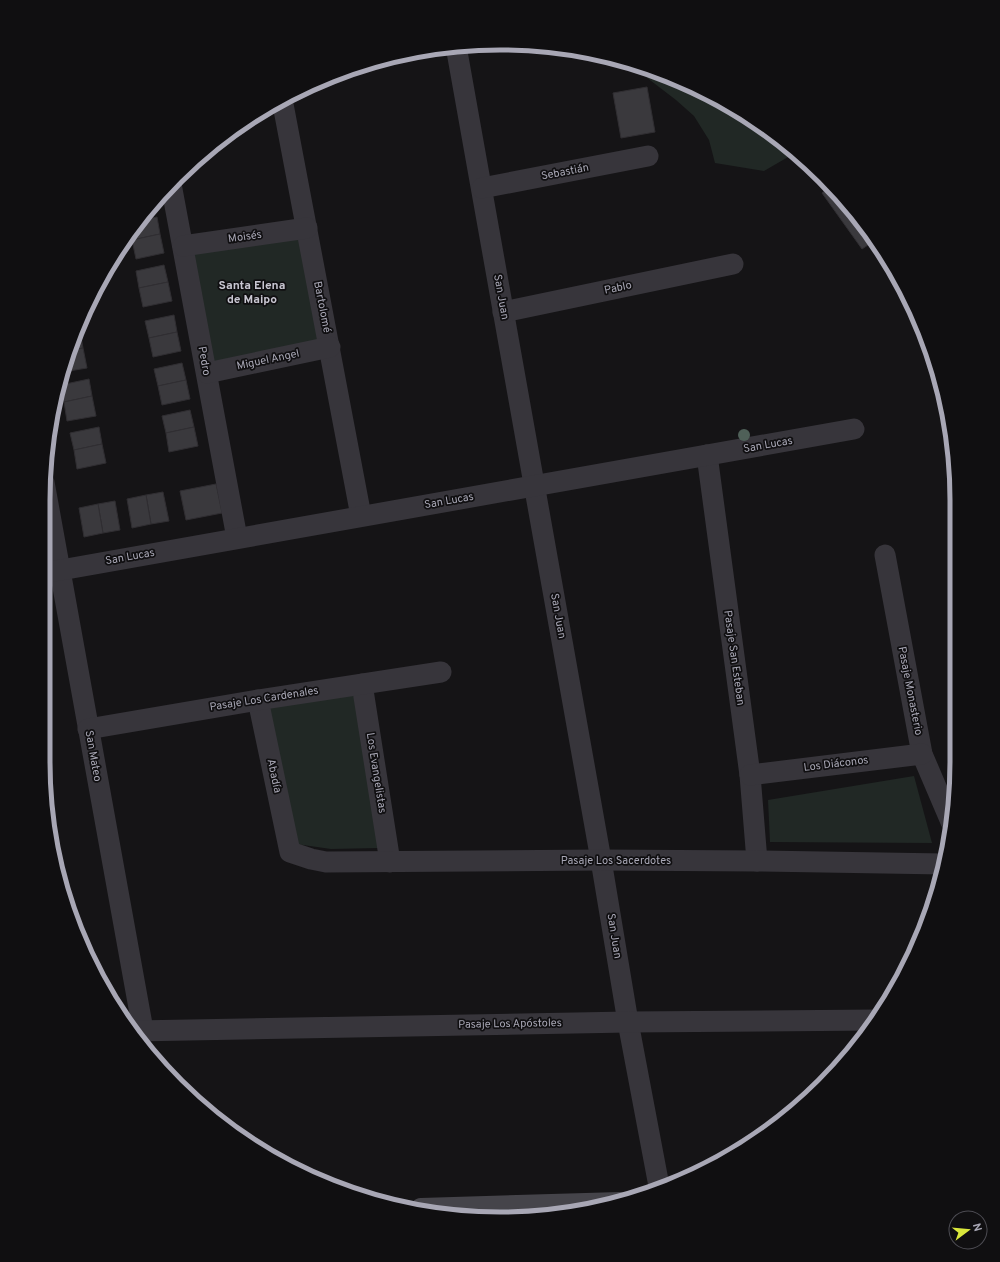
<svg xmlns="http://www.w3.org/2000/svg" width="1000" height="1262" viewBox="0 0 1000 1262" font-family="Overpass,sans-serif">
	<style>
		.green { fill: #212825 }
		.building { fill: #3a393d; stroke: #302e32 }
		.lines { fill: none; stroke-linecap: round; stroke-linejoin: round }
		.street { stroke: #37353b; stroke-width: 21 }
		.secondary { stroke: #45444a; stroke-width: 22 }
		.tree { fill: #4f6058 }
		.labels { text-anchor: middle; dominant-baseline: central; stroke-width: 3.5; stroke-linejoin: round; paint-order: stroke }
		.street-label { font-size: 11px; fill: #a8a7b5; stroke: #100f11 }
		.neighbourhood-label { font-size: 12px; font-weight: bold; fill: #c9c7d2; stroke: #100f11 }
		.rim { fill: none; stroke: #a8a7b5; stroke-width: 5 }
	</style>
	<rect width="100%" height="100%" fill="#151416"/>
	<g class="green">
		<path d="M639,67L702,90L778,138L795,153L764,171L715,163L709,140L694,116L676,100L642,74Z"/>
		<path d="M305,231L325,345L209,371L186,249Z"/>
		<path d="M354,694L379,848L331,849L296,844L269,708Z"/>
		<path d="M914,776L932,843L770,842L768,800Z"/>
	</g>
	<g class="building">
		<path d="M647,87L655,132L621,138L613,93Z"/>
		<path d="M826,182L844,199L874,241L862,249L822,193L827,189L823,184Z"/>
		<path d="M157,217L160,234L132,240L131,234L141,220Z"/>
		<path d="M160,234L164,253L136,259L132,240Z"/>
		<path d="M164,265L168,282L139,288L136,271Z"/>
		<path d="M168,282L172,301L143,307L139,288Z"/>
		<path d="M174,315L177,332L149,338L145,321Z"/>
		<path d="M921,326L931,350L917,329Z"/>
		<path d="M80,331L83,348L68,351L77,332Z"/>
		<path d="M177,332L181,351L153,357L149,338Z"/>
		<path d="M83,348L87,368L63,372L68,351Z"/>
		<path d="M182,363L186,380L158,386L154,369Z"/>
		<path d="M89,379L92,396L64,402L61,385Z"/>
		<path d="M186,380L190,399L162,405L158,386Z"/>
		<path d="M92,396L96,416L67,421L64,402Z"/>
		<path d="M190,410L194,427L166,433L162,416Z"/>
		<path d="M99,427L102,444L74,450L70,433Z"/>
		<path d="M194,427L198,446L169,452L166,433Z"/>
		<path d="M102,444L106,463L77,469L74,450Z"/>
		<path d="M216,484L222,513L186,520L180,491Z"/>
		<path d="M163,492L169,521L151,524L146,495Z"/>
		<path d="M146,495L151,524L132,528L127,499Z"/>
		<path d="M115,501L120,530L103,533L98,504Z"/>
		<path d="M98,504L103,533L84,537L79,508Z"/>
	</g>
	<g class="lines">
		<g class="street">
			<path d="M456,46L601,860L628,1022L659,1186"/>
			<path d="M282,99L361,516"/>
			<path d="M171,184L237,538"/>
			<path d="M482,188L648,156"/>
			<path d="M183,246L307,228"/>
			<path d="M503,312L733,264"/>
			<path d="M207,373L330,347"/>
			<path d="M707,455L750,775L757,861"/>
			<path d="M44,482L143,1030"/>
			<path d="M885,555L922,754L951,822"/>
			<path d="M44,573L854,429"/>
			<path d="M362,684L390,862"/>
			<path d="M258,700L290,852L311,859L326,862L601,860L757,861L944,864"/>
			<path d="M88,729L258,700L441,672"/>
			<path d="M750,775L922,754"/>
			<path d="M135,1031L628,1022L877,1020"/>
		</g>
		<path class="secondary" d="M421,1209L620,1203"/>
	</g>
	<circle class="tree" cx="744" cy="435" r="6"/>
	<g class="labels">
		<g class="street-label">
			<text transform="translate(565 172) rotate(-11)">Sebastián</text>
			<text transform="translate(245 237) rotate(-8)">Moisés</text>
			<text transform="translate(618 288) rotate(-12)">Pablo</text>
			<text transform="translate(501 297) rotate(80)">San Juan</text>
			<text transform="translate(322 307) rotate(79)">Bartolomé</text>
			<text transform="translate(268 360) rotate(-12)">Miguel Angel</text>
			<text transform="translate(204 361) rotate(80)">Pedro</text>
			<text transform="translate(768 445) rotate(-10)">San Lucas</text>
			<text transform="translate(449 501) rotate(-10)">San Lucas</text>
			<text transform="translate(130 557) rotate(-10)">San Lucas</text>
			<text transform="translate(558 616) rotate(80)">San Juan</text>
			<text transform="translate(734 658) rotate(82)">Pasaje San Esteban</text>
			<text transform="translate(910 691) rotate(79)">Pasaje Monasterio</text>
			<text transform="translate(264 699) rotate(-9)">Pasaje Los Cardenales</text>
			<text transform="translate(93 756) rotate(80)">San Mateo</text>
			<text transform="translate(836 764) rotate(-7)">Los Diáconos</text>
			<text transform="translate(376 773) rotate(81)">Los Evangelistas</text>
			<text transform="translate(274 776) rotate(78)">Abadía</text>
			<text x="616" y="861">Pasaje Los Sacerdotes</text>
			<text transform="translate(614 936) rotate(81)">San Juan</text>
			<text transform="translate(510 1024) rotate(-1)">Pasaje Los Apóstoles</text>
		</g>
		<g class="neighbourhood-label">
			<text x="252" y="286">Santa Elena<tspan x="252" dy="14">de Maipo</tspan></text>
		</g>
	</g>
	<path d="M0 0H1000V1262H0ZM500 50H500A450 450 0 0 1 950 500V762A450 450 0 0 1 500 1212H500A450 450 0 0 1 50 762V500A450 450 0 0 1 500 50Z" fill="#100f11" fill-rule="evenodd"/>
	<path class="rim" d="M500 50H500A450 450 0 0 1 950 500V762A450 450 0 0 1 500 1212H500A450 450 0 0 1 50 762V500A450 450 0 0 1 500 50Z"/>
	<g transform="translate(968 1230) rotate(74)"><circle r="19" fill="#100f11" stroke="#4d4c53"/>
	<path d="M0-3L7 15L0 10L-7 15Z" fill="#dae73c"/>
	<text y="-6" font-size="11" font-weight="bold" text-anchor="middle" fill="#a8a7b5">N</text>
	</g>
</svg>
